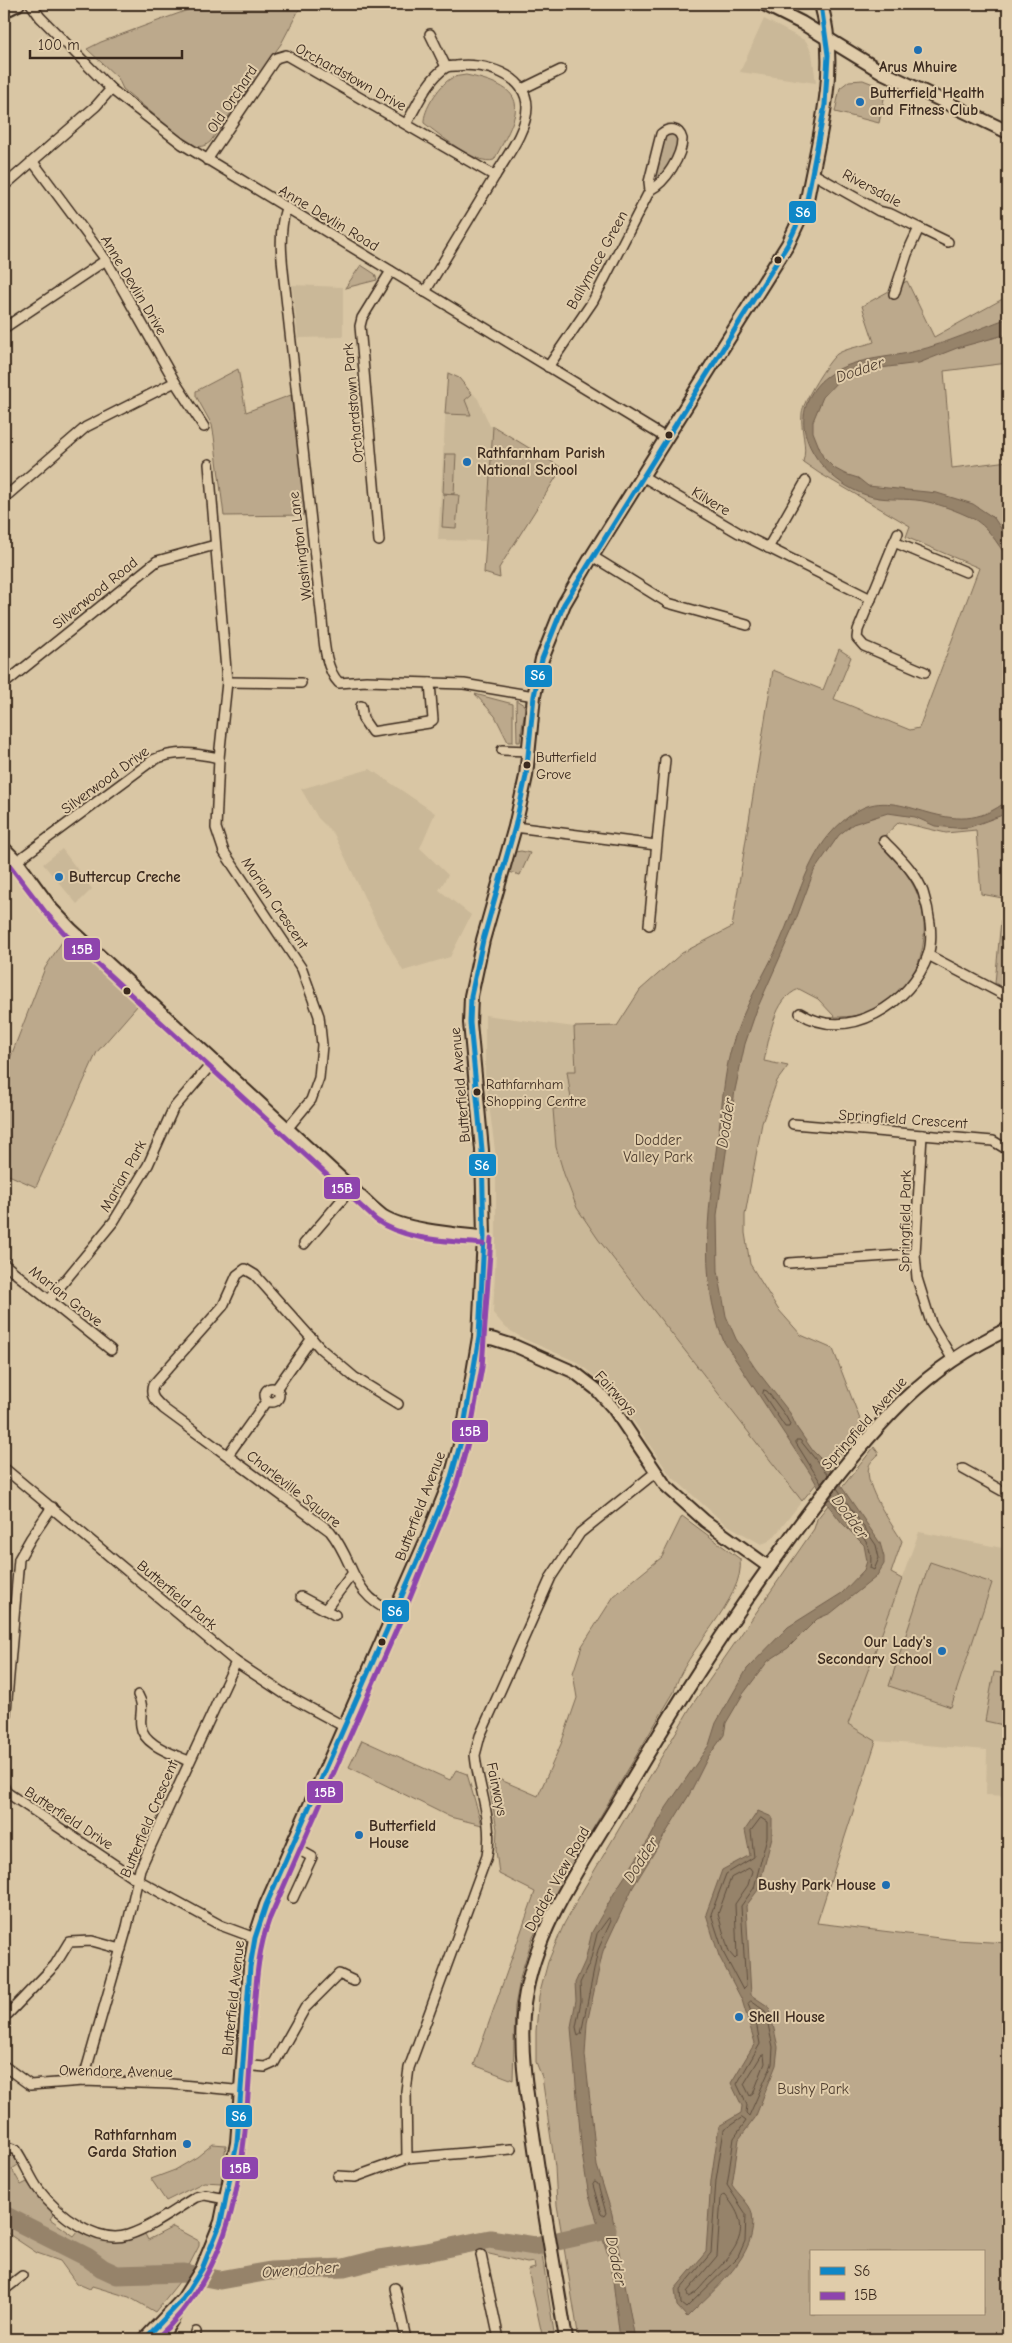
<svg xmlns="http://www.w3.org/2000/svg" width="1012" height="2343" viewBox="0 0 1012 2343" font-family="'Comic Neue',sans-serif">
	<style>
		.built { fill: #cab898 }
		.green { fill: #bca98c; stroke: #7c6a55; fill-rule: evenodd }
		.water { fill: #96836b; stroke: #725f4c }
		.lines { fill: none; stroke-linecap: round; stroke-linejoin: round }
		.shore { stroke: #5f4e3d; stroke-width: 1 }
		.stream { stroke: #725f4c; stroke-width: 3 }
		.river { stroke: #96836b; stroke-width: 19 }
		.minor-casing { stroke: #3b2a1e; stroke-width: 12 }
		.tertiary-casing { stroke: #3b2a1e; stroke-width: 15 }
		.secondary-casing { stroke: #3b2a1e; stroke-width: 16 }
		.minor { stroke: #e0ccaa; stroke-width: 9 }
		.tertiary { stroke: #e0ccaa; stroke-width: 11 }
		.secondary { stroke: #e0ccaa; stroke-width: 12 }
		.bus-1-casing { stroke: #e0ccaa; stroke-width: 9 }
		.bus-2-casing { stroke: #e0ccaa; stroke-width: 9 }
		.bus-1 { stroke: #0f87c7; stroke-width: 5 }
		.bus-2 { stroke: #8e44ad; stroke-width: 5 }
		.poi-dot { fill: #1f6fb2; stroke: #e0ccaa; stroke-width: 2 }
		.bus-dot { fill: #3b2a1e; stroke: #e0ccaa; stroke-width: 2 }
		.labels { text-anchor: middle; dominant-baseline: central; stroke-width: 4; stroke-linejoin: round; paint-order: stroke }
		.bus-label { font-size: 14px; fill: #3b2a1e; stroke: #e0ccaa; text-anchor: start }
		.poi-label { font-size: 15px; font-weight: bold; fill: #3b2a1e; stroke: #e0ccaa; text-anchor: start }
		.street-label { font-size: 15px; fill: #3b2a1e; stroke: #e0ccaa }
		.park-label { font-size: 15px; fill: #4e3d2e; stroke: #e0ccaa }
		.water-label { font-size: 16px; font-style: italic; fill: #4d3c2d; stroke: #e0ccaa }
		.line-badge { stroke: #e0ccaa; stroke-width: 2 }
		.badge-label { font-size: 14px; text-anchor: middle; font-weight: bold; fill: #fff }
	</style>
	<rect width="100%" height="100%" fill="#d9c6a4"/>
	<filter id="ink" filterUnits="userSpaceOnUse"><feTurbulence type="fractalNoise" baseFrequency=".02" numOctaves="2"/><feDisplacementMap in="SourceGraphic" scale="10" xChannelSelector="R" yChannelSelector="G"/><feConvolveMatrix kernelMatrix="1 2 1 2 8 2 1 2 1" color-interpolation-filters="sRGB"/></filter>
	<g filter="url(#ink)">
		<g class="built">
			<path d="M764,19L806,41L812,53L816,83L740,72Z"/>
			<path d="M292,285L343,287V337L298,338Z"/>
			<path d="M448,373L459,378L478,399L490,426H493L485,541L438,540Z"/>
			<path d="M370,769L435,813L420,848L448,875L439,890L471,915L450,957L403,971L377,924L334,834L318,818L301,789Z"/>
			<path d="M62,849L92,889L77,904L43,864Z"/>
			<path d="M485,1015L574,1027L576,1071H567L572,1107L553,1109L556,1147L564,1174L577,1208L598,1239L802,1501L773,1538L767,1542L761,1544L724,1523L670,1475L628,1413L593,1375L577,1362L524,1339L506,1328L493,1313L496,1255V1158L485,1074Z"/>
			<path d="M919,1532L1008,1549V1796L986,1795L987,1750L876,1741L848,1724Z"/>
		</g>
		<g class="green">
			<path d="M204,4H302L281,44L210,142C204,147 200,147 192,146L123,89L118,78L87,49L101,42Z"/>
			<path d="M466,75C533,89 521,110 494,160C476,166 439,134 424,123C423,110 439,86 450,79C454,76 461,76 466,75Z"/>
			<path d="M863,80L886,89L879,123L835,112L840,88L849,81Z"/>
			<path d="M674,131L680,134L677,153L650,194L665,135Z"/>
			<path d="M361,265L375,274L377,280L345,288Z"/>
			<path d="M907,281L934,337L1008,296V363L944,371L952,468L1008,461V899L981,894L976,830L946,833L899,822L879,841C895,858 915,881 921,905C936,963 897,1019 835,1017L818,999L799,989C773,999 770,1037 764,1061L788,1066L777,1081L762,1123L745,1215V1233L750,1264L778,1309L801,1335L833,1349L861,1422V1429L802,1501L598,1239L577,1208L564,1174L556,1147L553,1109L572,1106L567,1071H576L574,1027L617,1026L640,990L682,953L732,927L773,670L823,690L839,649L851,657L834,699L910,730L919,728L979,568L906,537L910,526L819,473L803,462C808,445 800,431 802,413C803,401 828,361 837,354C847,348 863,346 874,342L862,306Z"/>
			<path d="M238,369L246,412L291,395C295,435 303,474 307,515L224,516L214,436L212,425L196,396V391Z"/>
			<path d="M448,373L459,378L472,394L465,400L471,415L445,414Z"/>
			<path d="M493,426L562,468L499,568L500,578L484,573Z"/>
			<path d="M445,454H456L454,494L443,493Z"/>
			<path d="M444,494L459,495L456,528L442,527Z"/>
			<path d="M475,694L513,704V742H508L495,716Z"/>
			<path d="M516,700L524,705L525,709L520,742H517Z"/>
			<path d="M521,851L530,853L520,875L509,872L515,852Z"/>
			<path d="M1001,920H1008V991L995,983Z"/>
			<path d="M71,928L145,997L97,1052L36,1187L4,1173V1074L45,968Z"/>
			<path d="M874,1447L879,1454C876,1457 870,1462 869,1466C863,1486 892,1524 902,1541L891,1573L902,1579L848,1724L876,1741L817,1923L956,1940L1008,1943V2339H579L557,2205L555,2167L542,2077L536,2062V2031L539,1996L548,1962L564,1924L583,1890L692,1705L814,1529L817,1519ZM811,2252H983V2314H811Z"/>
			<path d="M682,1516L740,1559C746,1599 683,1651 674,1692L569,1869L532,1939L521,1974L515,2006L513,2080L474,2065L535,1892L499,1874L496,1850L497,1829L487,1774L538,1796L561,1744L577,1698L573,1673L582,1646L614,1596L662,1557Z"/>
			<path d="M930,1562L992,1583L951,1707L889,1686Z"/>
			<path d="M1008,1669V1726L985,1721L994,1672L1008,1674Z"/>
			<path d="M362,1740L450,1780L456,1770L467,1774L482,1825L450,1817L349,1767Z"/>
			<path d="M213,2144L226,2145L221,2183L204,2182L166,2201L151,2179L175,2170L197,2157Z"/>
			<path d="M4,2150C10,2152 18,2157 18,2165L12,2169L21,2185L27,2182L40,2200L54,2213L50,2219L74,2236L78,2231C99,2243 123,2245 145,2234L148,2240L173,2227L199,2241V2246L183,2277L155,2312L129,2297L92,2286L90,2289L76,2283L60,2261L37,2253L4,2231Z"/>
			<path d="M490,2241L525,2249L541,2248L555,2339H543L528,2270L535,2268L534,2262L527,2263L481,2252Z"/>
		</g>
		<g class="water">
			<path d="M1008,318V334L957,348L919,363L865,370L838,381L823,397L813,421V432L823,457L834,468L845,474L858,478L868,486L937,493L973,504L994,518L1008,539V558C996,543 989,526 970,517C957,511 942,505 928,502C912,498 895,500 879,498C844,493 809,462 804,427C802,408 811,388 826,377C852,357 886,359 916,351C947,343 978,329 1008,318Z"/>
			<path d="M1008,800V813L970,827L956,828L935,826L915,817L888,813L853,824L839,835L814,871L792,930L757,1009L745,1044L735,1090L717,1215L718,1271L726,1316L736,1339L755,1368L790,1413L797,1428L813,1451L826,1464L880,1543L884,1557V1564L876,1577L831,1613L817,1619L788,1648L768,1661L743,1694L726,1723L724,1735L708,1757L689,1795L633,1887L603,1951L587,2023L585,2055L597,2166L612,2214L635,2339H620L611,2264L589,2196L582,2154L571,2027L576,2000L575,1983L585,1961L592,1932L616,1890L650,1838L666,1808L709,1745L716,1723L747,1669L788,1627L842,1593L864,1570L867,1561L864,1545L842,1523L828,1505L812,1476L724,1342C696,1274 710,1200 719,1129C723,1098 725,1063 736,1033C749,996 772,963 786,927C803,883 814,837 857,811C903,782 950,848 1008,800Z"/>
			<path d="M758,1811L772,1817V1837L758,1890L746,1906L751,1995L769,2007L778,2047L776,2065L755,2118L739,2139L732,2185C737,2193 750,2204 752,2213C760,2255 713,2290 687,2317L677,2306L675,2289L706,2252L711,2180L719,2126L741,2113L742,2106L731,2083L755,2043L742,2000L719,1956L706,1914L722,1870L750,1855L745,1830Z"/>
		</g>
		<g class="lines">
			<g class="shore">
				<path d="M764,1390L767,1391L785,1415L790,1424L789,1427H785L763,1394Z"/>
				<path d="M821,1483L796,1443V1440H800L828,1475"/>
				<path d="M829,1497C844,1523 877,1537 870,1568L874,1570L879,1558L876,1545L837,1488"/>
				<path d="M761,1818L767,1822V1837L754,1888L741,1906L746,1987L743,1990L724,1954L711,1914L726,1874L754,1857L751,1831Z"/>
				<path d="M750,1868L752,1871L748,1885L735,1904L737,1957L735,1959L729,1952L718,1914L731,1878Z"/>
				<path d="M609,1918L611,1921L598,1950L581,2034L578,2036L576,2027L581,2001L580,1983L590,1962L597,1934Z"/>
				<path d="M751,2001L765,2011L773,2047L772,2064L749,2116L746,2113L747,2105L737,2084L760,2044L757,2027L748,2004Z"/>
				<path d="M764,2055L765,2063L753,2094L750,2096L744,2084L761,2056Z"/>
				<path d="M742,2118L746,2121L734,2138L727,2185L746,2214L745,2241L738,2257L686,2308L681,2304L680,2290L711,2253L716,2180L724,2130Z"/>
				<path d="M595,2182L598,2184L606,2213L604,2216L601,2214L593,2185Z"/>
				<path d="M725,2195C755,2229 737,2249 711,2276C704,2282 697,2294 688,2297L687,2292L717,2256L721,2197Z"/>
			</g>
			<path class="stream" d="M217,2282L220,2280"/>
			<path class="river" d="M4,2215L87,2257L102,2268L117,2275L184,2273L220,2280L270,2271L344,2268L379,2259L427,2252L490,2239L535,2246L607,2230"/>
			<defs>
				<g id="minor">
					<path d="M31,4L40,17L111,89L182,144L666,438"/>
					<path d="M430,34L446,67"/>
					<path d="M522,89L561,70"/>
					<path d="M406,124C417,106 427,80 445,68C448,66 453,66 456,66C482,62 527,74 527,107C527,130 507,156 495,176"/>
					<path d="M207,160L276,58L286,55L495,176L425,292"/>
					<path d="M33,162L106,260L175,382L204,427"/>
					<path d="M812,173L879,211L891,214L919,228L907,254L894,294"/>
					<path d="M4,186L96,106L111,89"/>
					<path d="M286,208C277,236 283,268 286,297L321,611C324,633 323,667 339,683L366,681L464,684L534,696"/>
					<path d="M919,228L948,242"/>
					<path d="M4,328L106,260"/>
					<path d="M548,367L593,301L650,190L649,182L661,134C669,127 679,128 682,139C682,156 666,182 650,190"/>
					<path d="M209,464L227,682L219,758L216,828L224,852L302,969L319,1016L322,1045L319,1078L311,1100L287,1129"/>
					<path d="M642,476L739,533L871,599"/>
					<path d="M4,498L86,427L175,382"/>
					<path d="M898,533L858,630L857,638L864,646L925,672"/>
					<path d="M379,541L360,326L362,318L391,271"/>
					<path d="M894,542L966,572"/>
					<path d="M768,548L806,481"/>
					<path d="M592,556L668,603L747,625"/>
					<path d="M227,682L301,683"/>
					<path d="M4,684L157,561L215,545"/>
					<path d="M361,706L363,719L372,732L429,723L433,720L430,683"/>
					<path d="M502,750L529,751"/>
					<path d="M515,827L656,845"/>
					<path d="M17,861L153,760C176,750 195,753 219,758"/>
					<path d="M649,925L665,760"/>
					<path d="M928,955L1008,997"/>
					<path d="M800,1013C847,1044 912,1003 928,955C934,937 929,910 923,892C916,872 898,856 884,841"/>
					<path d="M793,1124L993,1141L1008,1150"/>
					<path d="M922,1135L915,1254L917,1278L931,1323L953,1360"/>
					<path d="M304,1244L351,1189"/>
					<path d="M789,1263L915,1254"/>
					<path d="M4,1264L111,1350"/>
					<path d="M49,1300L114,1221L148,1165L173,1109L214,1061"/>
					<circle cx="272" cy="1395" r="7"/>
					<path d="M276,1389L312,1338"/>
					<path d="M228,1455L267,1400"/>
					<path d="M4,1468L236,1662L286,1695L345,1727"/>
					<path d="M963,1469L1008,1494"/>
					<path d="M301,1597L335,1615"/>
					<path d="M325,1610L352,1574"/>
					<path d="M395,1614C348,1592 357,1565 330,1531L164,1409C156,1401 149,1397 153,1385L223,1306L237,1275L245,1269L255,1275L321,1349L354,1377L398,1404"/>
					<path d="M138,1695C145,1707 139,1714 141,1726C143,1745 174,1754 188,1761"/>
					<path d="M4,1734L19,1559L31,1538L52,1507"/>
					<path d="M4,1787L6,1792L136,1879L220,1925L255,1938"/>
					<path d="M292,1846L312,1857L293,1898"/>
					<path d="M8,2014L55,1965L69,1942L92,1941L121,1949"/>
					<path d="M242,2065L265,2067L274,2063L305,2008L339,1974L354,1981"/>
					<path d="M4,2066L30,2085L83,2081L171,2084L234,2090"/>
					<path d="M83,2081L127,1927L140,1869L236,1662"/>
					<path d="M4,2146L16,2150C25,2163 30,2178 39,2190C57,2214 97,2245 128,2235C152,2227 174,2210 196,2197L205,2195L226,2199"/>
					<path d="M407,2158L406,2091L409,2068L487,1856C493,1823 481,1795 476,1763L475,1755L480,1736L551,1577L580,1533L656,1472"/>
					<path d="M338,2176L355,2177L407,2158L511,2149"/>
					<path d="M481,2255L499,2339"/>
					<path d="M395,2288L406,2339"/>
					<path d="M4,2290L22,2276"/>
					<path d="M195,2339L196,2332"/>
				</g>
				<g id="tertiary">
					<path d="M4,848L17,861L52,909L71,929L368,1203C373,1208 378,1212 383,1216C405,1230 458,1234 484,1237"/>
					<path d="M479,1337L493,1339L515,1346L574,1372L596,1389L613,1408L665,1485L705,1521L769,1567"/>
				</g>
				<g id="secondary">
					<path d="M764,4L802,23L882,72L1008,132"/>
					<path d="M4,11L18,4"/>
					<path d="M145,2339L183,2299L202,2269L221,2222L237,2143L250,1967L255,1938L266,1905L426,1541L449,1484L462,1438L479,1337L484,1237L482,1150L470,1023L471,996L483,940L515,827L526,776L534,696L542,659L564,604L592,556L788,244L806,205C818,138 840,72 821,4"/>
					<path d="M160,2339L174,2316"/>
					<path d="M566,2339C555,2271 542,2202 533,2134C526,2091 519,2047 524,2004C535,1926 584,1861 623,1795C674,1708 728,1623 788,1541C823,1492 861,1442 905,1399C935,1370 970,1347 1008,1329"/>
				</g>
			</defs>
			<use href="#minor" class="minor-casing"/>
			<use href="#tertiary" class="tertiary-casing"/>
			<use href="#secondary" class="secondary-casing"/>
			<use href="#minor" class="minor"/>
			<use href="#tertiary" class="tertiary"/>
			<use href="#secondary" class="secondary"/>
			<defs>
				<path id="bus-1" d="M145,2339L183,2299L202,2269L221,2222L237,2143L250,1967L255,1938L266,1905L426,1541L449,1484L462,1438L479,1337L484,1237L482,1150L470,1023L471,996L483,940L515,827L526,776L534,696L542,659L564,604L788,244L806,205L825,105L828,55L821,4"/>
				<g id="bus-2">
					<path d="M4,858L46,913L66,935L376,1220C405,1241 450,1241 483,1244"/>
					<path d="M156,2339C249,2255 244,2136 253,2021C256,1987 257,1953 269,1920L403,1615L456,1486L469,1439L482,1367L491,1238"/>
				</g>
			</defs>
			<use href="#bus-1" class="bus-1-casing"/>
			<use href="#bus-2" class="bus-2-casing"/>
			<use href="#bus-1" class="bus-1"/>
			<use href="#bus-2" class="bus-2"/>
		</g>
	</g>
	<g class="poi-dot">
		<circle cx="918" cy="50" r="5"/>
		<circle cx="860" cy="102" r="5"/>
		<circle cx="467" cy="462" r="5"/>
		<circle cx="59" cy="877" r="5"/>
		<circle cx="942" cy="1651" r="5"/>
		<circle cx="359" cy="1835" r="5"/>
		<circle cx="886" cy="1885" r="5"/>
		<circle cx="739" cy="2017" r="5"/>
		<circle cx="187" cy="2144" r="5"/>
	</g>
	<g class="bus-dot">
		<circle cx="778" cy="260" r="4.5"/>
		<circle cx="669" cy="435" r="4.5"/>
		<circle cx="527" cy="765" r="4.5"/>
		<circle cx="127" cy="991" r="4.5"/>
		<circle cx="477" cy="1092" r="4.5"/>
		<circle cx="382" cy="1642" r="4.5"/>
	</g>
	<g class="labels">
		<g class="bus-label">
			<text x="536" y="757">Butterfield<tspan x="536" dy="17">Grove</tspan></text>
			<text x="486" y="1084">Rathfarnham<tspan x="486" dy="17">Shopping Centre</tspan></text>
		</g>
		<g class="poi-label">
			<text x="918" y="67" text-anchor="middle">Arus Mhuire</text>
			<text x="870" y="93">Butterfield Health<tspan x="870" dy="17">and Fitness Club</tspan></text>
			<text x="477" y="453">Rathfarnham Parish<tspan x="477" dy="17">National School</tspan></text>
			<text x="69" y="877">Buttercup Creche</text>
			<text x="932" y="1642" text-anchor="end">Our Lady's<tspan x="932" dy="17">Secondary School</tspan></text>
			<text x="369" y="1826">Butterfield<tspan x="369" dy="17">House</tspan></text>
			<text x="876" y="1885" text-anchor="end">Bushy Park House</text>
			<text x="749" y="2017">Shell House</text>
			<text x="177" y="2135" text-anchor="end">Rathfarnham<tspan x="177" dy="17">Garda Station</tspan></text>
		</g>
		<g class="street-label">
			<text transform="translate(351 77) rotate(29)">Orchardstown Drive</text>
			<text transform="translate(232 99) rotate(-56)">Old Orchard</text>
			<text transform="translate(872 188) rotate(28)">Riversdale</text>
			<text transform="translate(329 218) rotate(31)">Anne Devlin Road</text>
			<text transform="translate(597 260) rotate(-61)">Ballymace Green</text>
			<text transform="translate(134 285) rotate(59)">Anne Devlin Drive</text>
			<text transform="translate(353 403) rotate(-95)">Orchardstown Park</text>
			<text transform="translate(711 501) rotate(31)">Kilvere</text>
			<text transform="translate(300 546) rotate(-97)">Washington Lane</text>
			<text transform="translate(95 593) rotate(-39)">Silverwood Road</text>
			<text transform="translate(105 780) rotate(-36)">Silverwood Drive</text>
			<text transform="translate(275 903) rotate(56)">Marian Crescent</text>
			<text transform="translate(460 1085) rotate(-95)">Butterfield Avenue</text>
			<text transform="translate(903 1119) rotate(4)">Springfield Crescent</text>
			<text transform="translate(123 1176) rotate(-61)">Marian Park</text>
			<text transform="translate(905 1221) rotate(-89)">Springfield Park</text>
			<text transform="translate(66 1296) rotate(38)">Marian Grove</text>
			<text transform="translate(616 1393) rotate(48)">Fairways</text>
			<text transform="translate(864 1423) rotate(-48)">Springfield Avenue</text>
			<text transform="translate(294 1489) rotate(38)">Charleville Square</text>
			<text transform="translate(420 1506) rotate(-69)">Butterfield Avenue</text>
			<text transform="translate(177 1595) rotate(40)">Butterfield Park</text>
			<text transform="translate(497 1789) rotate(78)">Fairways</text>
			<text transform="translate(69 1818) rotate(33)">Butterfield Drive</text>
			<text transform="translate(149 1819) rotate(-67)">Butterfield Crescent</text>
			<text transform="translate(557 1879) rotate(-61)">Dodder View Road</text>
			<text transform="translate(233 1998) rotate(-84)">Butterfield Avenue</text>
			<text transform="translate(116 2071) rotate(1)">Owendore Avenue</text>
		</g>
		<g class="park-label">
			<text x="658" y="1140">Dodder<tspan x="658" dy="17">Valley Park</tspan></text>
			<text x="813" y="2089">Bushy Park</text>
		</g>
		<g class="water-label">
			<text transform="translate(860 370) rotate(-19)">Dodder</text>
			<text transform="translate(726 1123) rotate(-81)">Dodder</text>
			<text transform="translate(850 1517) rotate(54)">Dodder</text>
			<text transform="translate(641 1860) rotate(-57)">Dodder</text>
			<text transform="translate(616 2261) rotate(78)">Dodder</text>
			<text transform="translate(300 2270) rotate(-4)">Owendoher</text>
		</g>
	</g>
	<g class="line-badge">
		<rect x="788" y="200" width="29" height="24" rx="5" fill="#0f87c7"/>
		<rect x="524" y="664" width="29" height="24" rx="5" fill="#0f87c7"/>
		<rect x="63" y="937" width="38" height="24" rx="5" fill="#8e44ad"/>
		<rect x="468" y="1153" width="29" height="24" rx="5" fill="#0f87c7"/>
		<rect x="323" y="1176" width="38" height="24" rx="5" fill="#8e44ad"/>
		<rect x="451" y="1419" width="38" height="24" rx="5" fill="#8e44ad"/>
		<rect x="381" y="1599" width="29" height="24" rx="5" fill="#0f87c7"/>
		<rect x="306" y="1780" width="38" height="24" rx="5" fill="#8e44ad"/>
		<rect x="225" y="2104" width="28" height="24" rx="5" fill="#0f87c7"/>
		<rect x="221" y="2156" width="38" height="24" rx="5" fill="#8e44ad"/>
	</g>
	<g class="badge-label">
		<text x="803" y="217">S6</text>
		<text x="538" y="680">S6</text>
		<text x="82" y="954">15B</text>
		<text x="482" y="1170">S6</text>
		<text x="342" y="1193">15B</text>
		<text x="470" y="1436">15B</text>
		<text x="395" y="1616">S6</text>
		<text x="325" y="1797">15B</text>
		<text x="239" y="2121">S6</text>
		<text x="240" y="2173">15B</text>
	</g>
	<rect width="1012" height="2343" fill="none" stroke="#e0ccaa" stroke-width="20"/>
	<rect x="10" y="10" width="992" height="2323" fill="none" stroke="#3b2a1e" stroke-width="2" filter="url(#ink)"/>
	<rect x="810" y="2250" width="175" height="65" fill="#e0ccaa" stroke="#9e8b72"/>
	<rect x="820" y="2267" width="25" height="8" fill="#0f87c7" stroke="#9e8b72"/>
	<text x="854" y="2276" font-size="15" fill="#3b2a1e">S6</text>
	<rect x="820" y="2292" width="25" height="8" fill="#8e44ad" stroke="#9e8b72"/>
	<text x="854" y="2300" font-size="15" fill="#3b2a1e">15B</text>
	<path d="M30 50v8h152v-8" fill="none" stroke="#3b2a1e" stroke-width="2.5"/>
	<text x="38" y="50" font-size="15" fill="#3b2a1e" stroke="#e0ccaa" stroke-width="4" paint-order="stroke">100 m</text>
</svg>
